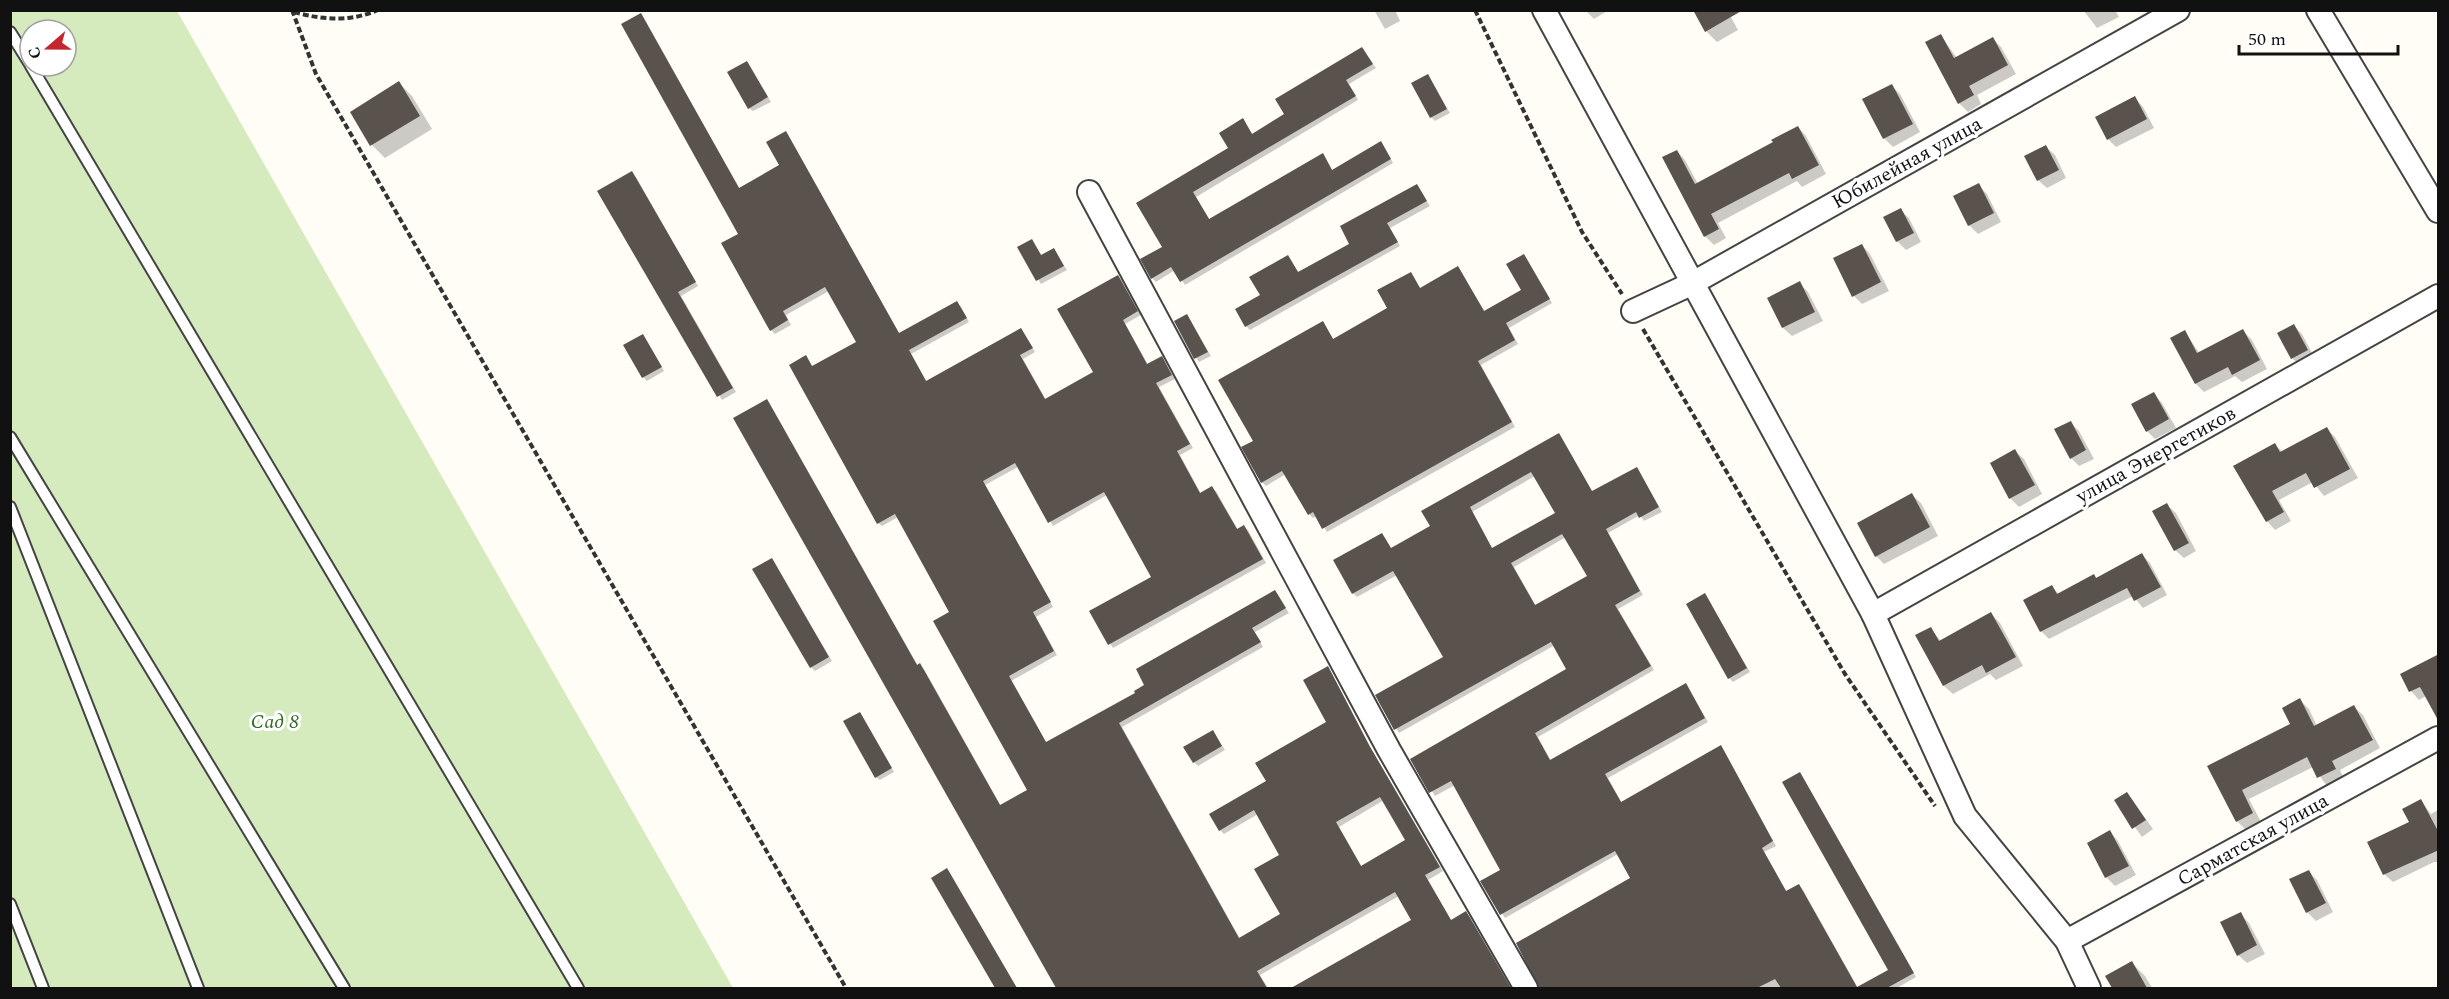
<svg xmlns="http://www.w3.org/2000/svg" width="2449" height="999" viewBox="0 0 2449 999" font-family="Spectral,serif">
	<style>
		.green { fill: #d5ebbd; fill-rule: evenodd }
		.shadow { fill: #0003; fill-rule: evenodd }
		.building { fill: #5a524d; fill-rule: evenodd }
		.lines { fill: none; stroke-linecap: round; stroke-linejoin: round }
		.lane-casing { stroke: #444; stroke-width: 14 }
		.street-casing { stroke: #444; stroke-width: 26 }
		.path { stroke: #333; stroke-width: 4; stroke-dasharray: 6 3; stroke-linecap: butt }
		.lane { stroke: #fff; stroke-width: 10 }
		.street { stroke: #fff; stroke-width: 22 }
		.labels { text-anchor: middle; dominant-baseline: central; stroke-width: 6; stroke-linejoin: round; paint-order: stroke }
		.street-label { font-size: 20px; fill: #111; stroke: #fff }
		.park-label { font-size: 20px; font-style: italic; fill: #2f6b1f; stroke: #fff }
	</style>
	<rect width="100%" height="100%" fill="#fffdf5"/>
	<path class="green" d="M10,11H177L733,988H11ZM30,30H66V66H30Z"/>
	<g class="shadow">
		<path d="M1374,10H1395L1400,21L1385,29Z"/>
		<path d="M1585,10H1609L1594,19Z"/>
		<path d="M1694,10H1727L1738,30L1717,42L1706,31Z"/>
		<path d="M2083,10H2115L2119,17L2097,28Z"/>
		<path d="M641,15L740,189L781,166L786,133L900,335L957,303L961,307L969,322L911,354L927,382L1021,330L1035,352L1023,359L1046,400L1095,373L1118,276L1122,280L1141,315L1125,324L1148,365L1161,357L1175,379L1159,387L1193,448L1180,455L1201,494L1212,488L1216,491L1238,530L1244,527L1248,530L1266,563L1113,648L1091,612L1153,577L1107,495L1053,526L1018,467L985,485L1053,607L1036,617L1057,655L1011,681L1047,744L1137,694L1275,592L1289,613L1255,632L1263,647L1122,727L1240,939L1282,915L1281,855L1258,814L1224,834L1220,830L1328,723V667L1372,750L1443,871L1428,880L1452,922L1466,913L1470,917L1511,988H1415L1408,975L1385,988H1294L1413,920L1399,896L1260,975L1268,988H1058L735,418L767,400L770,404L918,666L924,669L1001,806L1029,790L951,613L898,517L882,526L878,523L806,357L813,367L858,342L829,291L786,315L791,325L775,334L771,330L740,234ZM1384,800L1407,841L1362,867L1339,827Z"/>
		<path d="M1941,36L1957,58L1993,39L2001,47L2016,74L1977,95L1981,104L1968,112L1959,103Z"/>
		<path d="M1362,49L1376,68L1349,84L1358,100L1196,197L1210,220L1322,155L1333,171L1384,147L1393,163L1185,285L1175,270L1156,282L1152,278L1164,247L1138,203L1230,149L1243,120L1253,135L1286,115Z"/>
		<path d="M747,62L771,102L753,111L749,108Z"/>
		<path d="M1428,75L1450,113L1435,121L1431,117Z"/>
		<path d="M399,83L412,96L432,129L385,158L372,145L352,112Z"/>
		<path d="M1892,86L1900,94L1920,132L1893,147L1884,138Z"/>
		<path d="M2135,98L2143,107L2154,128L2116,147L2108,139Z"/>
		<path d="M1798,127L1806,136L1826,174L1802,187L1797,181L1718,223L1726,238L1714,245L1705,236L1677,151L1685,160L1698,184L1775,143Z"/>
		<path d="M2046,147L2055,155L2066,178L2047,188L2038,180Z"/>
		<path d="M636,177L698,286L681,296L736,392L722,400L599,192Z"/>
		<path d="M1978,185L1987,194L2001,222L1978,234L1969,225L1955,197Z"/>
		<path d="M1417,186L1430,206L1390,228L1400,246L1250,330L1246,326L1262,296L1288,257L1299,273L1351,244Z"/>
		<path d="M1900,210L1909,218L1921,242L1906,250L1897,241Z"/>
		<path d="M1032,241L1042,256L1054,250L1067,270L1041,284L1019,248Z"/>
		<path d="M1862,245L1870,254L1889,291L1862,304L1854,296Z"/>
		<path d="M1524,255L1552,303L1509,328L1518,344L1481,365L1515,427L1327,532L1317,516L1313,518L1309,514L1286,474L1266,486L1262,482L1255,441L1323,323L1334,340L1389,309L1410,274L1421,289L1458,268L1485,312L1523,291Z"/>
		<path d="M1799,283L1808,292L1823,321L1792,336L1783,328L1769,299Z"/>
		<path d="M1187,315L1211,356L1199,362L1176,322Z"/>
		<path d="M2294,326L2302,334L2315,359L2301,366L2292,358Z"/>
		<path d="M2243,331L2252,340L2267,369L2242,382L2235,376L2204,392L2196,384L2185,332L2200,354Z"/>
		<path d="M642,336L664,371L647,381L643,377Z"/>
		<path d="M2154,394L2162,403L2176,428L2155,439L2147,431Z"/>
		<path d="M2070,422L2079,431L2094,459L2079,466L2071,458Z"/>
		<path d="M2327,429L2335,437L2358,478L2324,496L2313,482L2279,500L2291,521L2275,530L2267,521L2274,444L2283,452Z"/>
		<path d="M1559,435L1593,493L1637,469L1662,512L1644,521L1640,515L1608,533L1643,595L1618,609L1654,670L1538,737L1551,761L1689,689L1708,722L1608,778L1622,803L1724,751L1776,846L1764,852L1787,892L1799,886L1803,890L1858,988L1890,970L1800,774L1916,977L1897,988H1543L1518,944L1632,878L1618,854L1505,918L1482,882L1503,870L1455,785L1435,796L1412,759L1568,669L1555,645L1399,733L1377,696L1445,657L1397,575L1357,597L1353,593L1382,534L1392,550L1432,527ZM1535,476L1557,513L1493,550L1472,512ZM1566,537L1589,576L1536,606L1514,567Z"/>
		<path d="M2015,451L2024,459L2042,494L2019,507L2010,498Z"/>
		<path d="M1912,495L1921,503L1938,536L1884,564L1876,556Z"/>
		<path d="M2167,505L2176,513L2196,551L2184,558L2175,550Z"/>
		<path d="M2142,555L2150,563L2167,595L2143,608L2133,596L2049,639L2041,631L2052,587L2059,594L2097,579Z"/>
		<path d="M772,560L832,661L815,671L811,667Z"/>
		<path d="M1705,595L1750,672L1733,682L1729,678Z"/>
		<path d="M1991,614L2000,623L2023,666L1996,680L1990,674L1953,694L1944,686L1917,636L1931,629L1941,641Z"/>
		<path d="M2438,655L2426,696L2419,700L2411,691Z"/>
		<path d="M2300,700L2309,709L2317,726L2354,707L2363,715L2380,748L2340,770L2343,777L2327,786L2313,767L2249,799L2261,822L2246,830L2237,821L2209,767L2292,725Z"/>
		<path d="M860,713L894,772L880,780L876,777Z"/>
		<path d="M1213,732L1225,750L1198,766L1194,762Z"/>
		<path d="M2127,793L2153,829L2142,837L2116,801Z"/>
		<path d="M2421,801L2431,814L2438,810V862H2434L2393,882L2384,874Z"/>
		<path d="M2110,832L2118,841L2136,875L2115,886L2106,877Z"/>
		<path d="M2308,871L2317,880L2333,912L2316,921L2307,912Z"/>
		<path d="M2240,914L2249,923L2265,954L2247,963L2238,955Z"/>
		<path d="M2132,963L2145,976L2152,988H2114L2107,977Z"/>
	</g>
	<g class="building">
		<path d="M1693,10H1743L1705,32Z"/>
		<path d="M641,13L739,188L779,165L766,142L786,131L899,333L957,301L967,318L909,350L926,381L1021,328L1033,348L1020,355L1045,399L1093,372L1057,309L1118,275L1138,311L1123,320L1147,364L1162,356L1172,375L1156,383L1190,444L1177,451L1200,493L1212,486L1237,529L1244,525L1263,559L1108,645L1089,611L1151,577L1104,492L1048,523L1015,463L983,481L1051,602L1033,612L1054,651L1009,676L1046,742L1135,693L1134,691L1144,685L1136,669L1275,590L1286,608L1252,628L1261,642L1119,723L1239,938L1280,914L1254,869L1279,855L1254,810L1219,831L1209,814L1266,781L1255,763L1326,722L1303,680L1328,666L1369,745L1440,867L1425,875L1451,920L1466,911L1511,988H1291L1411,920L1395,892L1257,971L1267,988H1056L733,418L767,399L917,665L920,663L1000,805L1027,790L933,621L949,612L895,514L877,524L789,365L806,355L812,366L856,342L825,287L783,311L788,320L770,331L721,243L738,234L621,24ZM1380,797L1405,840L1361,866L1336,822Z"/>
		<path d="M1941,34L1954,58L1993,37L2008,65L1969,86L1974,95L1958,104L1925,42Z"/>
		<path d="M1362,47L1373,64L1346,80L1356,96L1193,192L1209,219L1323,153L1332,170L1381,141L1391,159L1180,282L1171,267L1151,279L1140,259L1162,247L1136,203L1228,148L1219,133L1243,118L1252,134L1284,114L1275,99Z"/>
		<path d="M747,61L768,97L748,109L727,72Z"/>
		<path d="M1428,74L1447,109L1430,118L1411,83Z"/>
		<path d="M399,81L420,116L370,146L350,112Z"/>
		<path d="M1892,84L1913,124L1883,139L1862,99Z"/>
		<path d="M2135,96L2147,119L2107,140L2095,117Z"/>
		<path d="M1798,126L1819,165L1792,179L1789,173L1711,214L1719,229L1704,237L1662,157L1677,150L1695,184L1773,142L1771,140Z"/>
		<path d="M2046,145L2059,170L2037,181L2024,156Z"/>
		<path d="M632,171L696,282L678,292L733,388L717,397L597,191Z"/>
		<path d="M1979,183L1994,213L1968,226L1953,196Z"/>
		<path d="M1417,184L1427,201L1387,223L1398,242L1245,327L1235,309L1260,295L1249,277L1288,255L1298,272L1349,244L1340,226Z"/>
		<path d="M1901,208L1914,233L1896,242L1883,217Z"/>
		<path d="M1032,239L1041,255L1054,248L1064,266L1036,281L1017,247Z"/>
		<path d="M1862,244L1881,282L1852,297L1833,258Z"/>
		<path d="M1524,254L1550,299L1506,323L1515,340L1478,361L1512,422L1322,529L1313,512L1308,515L1282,471L1261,483L1241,447L1253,441L1218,380L1323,321L1333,339L1387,308L1377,290L1411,272L1420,288L1458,266L1484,311L1521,290L1506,264Z"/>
		<path d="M1800,281L1815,312L1782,328L1767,298Z"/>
		<path d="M1187,314L1208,352L1194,359L1174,321Z"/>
		<path d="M2294,324L2308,350L2291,359L2277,333Z"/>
		<path d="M2243,329L2260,360L2232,375L2228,367L2195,384L2170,338L2185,330L2197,353Z"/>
		<path d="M643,334L662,367L642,378L623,345Z"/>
		<path d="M2154,392L2169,419L2146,432L2131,404Z"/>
		<path d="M2071,421L2086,450L2070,459L2054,429Z"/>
		<path d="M2327,427L2350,469L2314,488L2306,473L2272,491L2284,512L2266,522L2233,466L2275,443L2280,452Z"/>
		<path d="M1559,433L1592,491L1637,467L1659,507L1639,518L1636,512L1606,529L1640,591L1615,605L1651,666L1535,733L1550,760L1686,683L1705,718L1605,774L1621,802L1721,745L1773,841L1762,848L1786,891L1799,884L1857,987L1888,970L1782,782L1800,772L1914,973L1887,988H1781L1775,979L1757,988H1539L1516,943L1630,878L1615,851L1500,915L1480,881L1500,870L1451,781L1429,793L1410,759L1566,669L1551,642L1394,730L1375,695L1443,657L1393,571L1352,594L1333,560L1382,533L1391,548L1430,526L1421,511ZM1531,472L1555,513L1492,548L1470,507ZM1562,534L1587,576L1535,605L1511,563Z"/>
		<path d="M2015,449L2035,485L2009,499L1990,463Z"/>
		<path d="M1912,493L1930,527L1875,557L1857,523Z"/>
		<path d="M2167,503L2189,543L2174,551L2152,511Z"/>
		<path d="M2142,553L2161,587L2134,601L2127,588L2040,632L2023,600L2052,585L2057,594L2094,574L2096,578Z"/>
		<path d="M772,558L829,657L810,668L752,569Z"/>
		<path d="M1705,593L1747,668L1728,679L1686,604Z"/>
		<path d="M1991,612L2016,657L1986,673L1982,665L1943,686L1915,635L1931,627L1939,641Z"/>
		<path d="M2439,654V722L2420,687L2409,692L2400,674Z"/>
		<path d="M2300,698L2314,726L2354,705L2373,740L2332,761L2336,769L2317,778L2307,757L2242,790L2253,813L2236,822L2207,766L2290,724L2282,708Z"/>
		<path d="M860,712L892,768L875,778L843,721Z"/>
		<path d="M1213,730L1222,746L1193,763L1183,747Z"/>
		<path d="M2127,792L2146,820L2132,829L2114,800Z"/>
		<path d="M2421,799L2439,833V850L2383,875L2367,842L2409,822L2402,809Z"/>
		<path d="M2110,830L2129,866L2105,878L2087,843Z"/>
		<path d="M947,868L1017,988H995L931,878Z"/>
		<path d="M2309,870L2326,903L2306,913L2289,879Z"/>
		<path d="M2241,912L2257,945L2237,956L2220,922Z"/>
		<path d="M2132,961L2147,988H2112L2105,976Z"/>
	</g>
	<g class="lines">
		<defs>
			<g id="lane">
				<path d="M10,32L30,64"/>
				<path d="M31,66L578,988"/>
				<path d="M10,437L344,988"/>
				<path d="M10,507L198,988"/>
				<path d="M10,904L43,988"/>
			</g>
			<g id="street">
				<path d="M1544,10L1873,614L1965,816L2067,941L2089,988"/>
				<path d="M2318,10L2438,211"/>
				<path d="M1089,192L1389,750L1526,988"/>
				<path d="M1633,311L1691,284L2178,10"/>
				<path d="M1873,614L2438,296"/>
				<path d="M2067,941L2438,738"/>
			</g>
		</defs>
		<use href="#lane" class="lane-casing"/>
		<use href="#street" class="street-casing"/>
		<g class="path">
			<path d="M292,10L316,74L846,988"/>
			<path d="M1475,10L1582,232L1622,294"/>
			<path d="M294,12C323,20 350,22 378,10"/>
			<path d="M1643,329L1845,674L1935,806"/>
		</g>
		<use href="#lane" class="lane"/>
		<use href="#street" class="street"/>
	</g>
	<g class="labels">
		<g class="street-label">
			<text transform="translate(1907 163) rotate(-29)">Юбилейная улица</text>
			<text transform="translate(2156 455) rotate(-29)">улица Энергетиков</text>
			<text transform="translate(2253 840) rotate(-29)">Сарматская улица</text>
		</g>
		<g class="park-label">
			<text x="275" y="722">Сад 8</text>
		</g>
	</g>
	<rect width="2449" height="999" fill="none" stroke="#111111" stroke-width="24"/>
	<g transform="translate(48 48) rotate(250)"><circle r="28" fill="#ffffff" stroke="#a0a0a0" stroke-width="1.5"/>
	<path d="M0-4.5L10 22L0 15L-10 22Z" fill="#c4262e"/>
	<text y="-9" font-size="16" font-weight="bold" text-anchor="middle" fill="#111111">С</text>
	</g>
	<path d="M2239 45v9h159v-9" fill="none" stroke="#111111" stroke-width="3"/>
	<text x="2248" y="45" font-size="18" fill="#111111" stroke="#ffffff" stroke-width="4.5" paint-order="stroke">50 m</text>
</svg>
